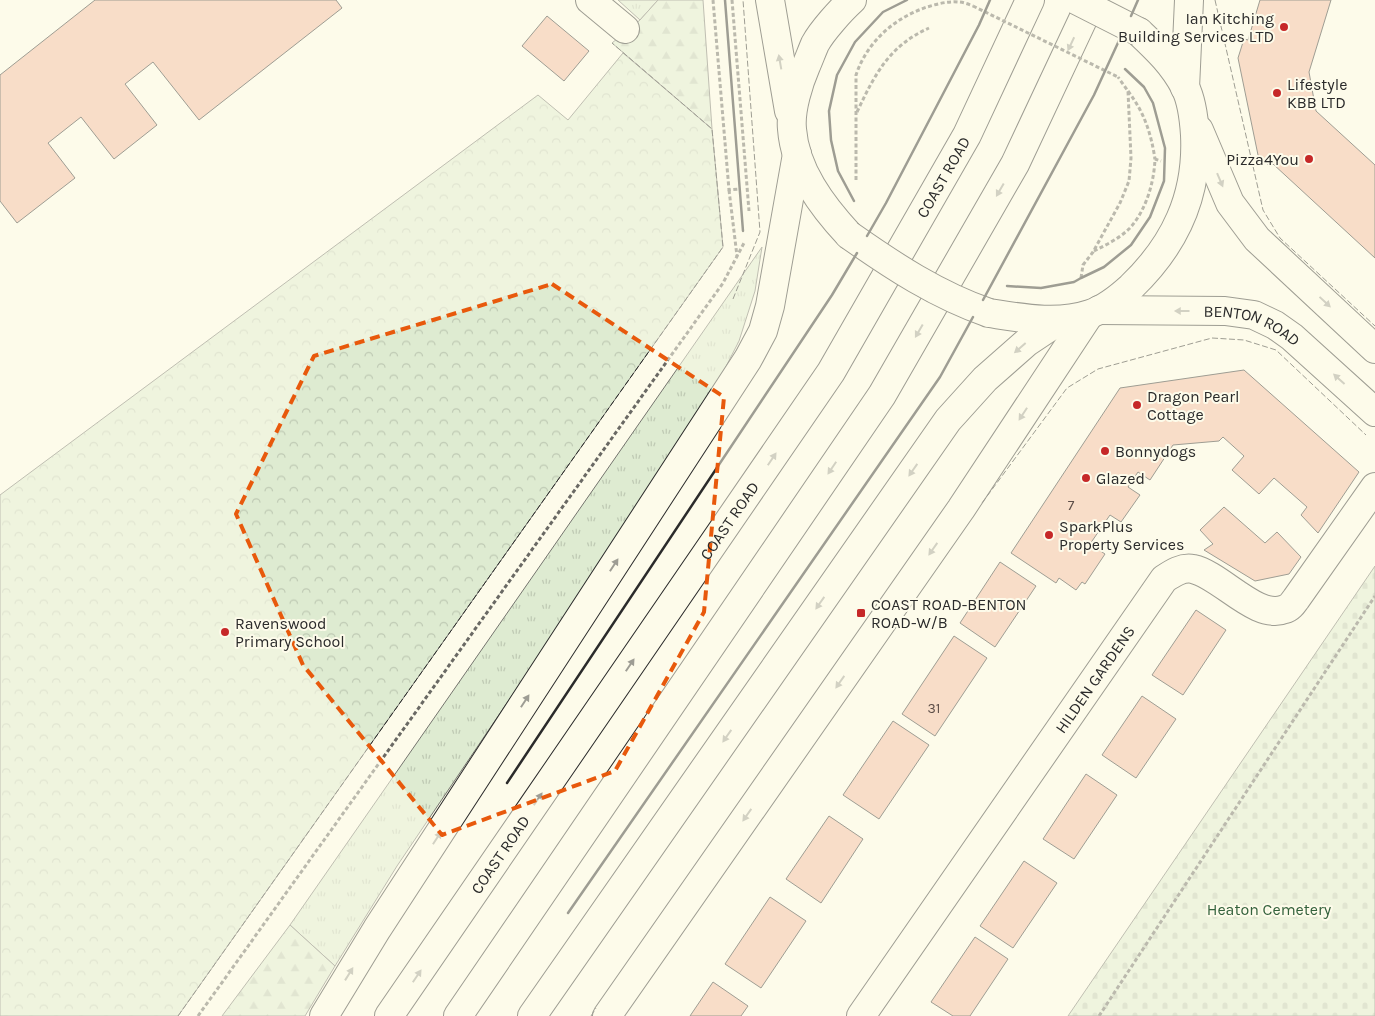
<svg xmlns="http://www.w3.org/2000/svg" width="1375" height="1016" viewBox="0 0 1375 1016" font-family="Karla,sans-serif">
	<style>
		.grass { fill: url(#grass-tufts); stroke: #74746e }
		.forest { fill: url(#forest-firs); stroke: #74746e }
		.cemetery { fill: url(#cemetery-stones); stroke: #74746e }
		.park { fill: url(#park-crowns); stroke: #74746e }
		.building { fill: #f2b8a0; stroke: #2b2b2b }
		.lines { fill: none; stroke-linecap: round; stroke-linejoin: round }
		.minor-casing { stroke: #2b2b2b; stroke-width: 30 }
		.major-casing { stroke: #2b2b2b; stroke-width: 30 }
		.highway-casing { stroke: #2b2b2b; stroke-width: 30 }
		.path { stroke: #6a6964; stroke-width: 3; stroke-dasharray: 4 2.5; stroke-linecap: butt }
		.minor { stroke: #fdfbea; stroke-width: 28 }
		.major { stroke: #fdfbea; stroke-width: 28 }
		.highway { stroke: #fdfbea; stroke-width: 28 }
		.major-bridge-casing { stroke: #2b2b2b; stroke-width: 30; stroke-linecap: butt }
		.path-bridge { stroke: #6a6964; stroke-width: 3; stroke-dasharray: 4 2.5; stroke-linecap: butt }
		.major-bridge { stroke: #fdfbea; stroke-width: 28 }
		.fence { stroke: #2b2b2b; stroke-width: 1; stroke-dasharray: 6 2.5; stroke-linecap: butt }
		.wall { stroke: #2b2b2b; stroke-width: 2.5 }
		.oneway { fill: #9e9d94 }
		.marked { fill: none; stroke: #e8590c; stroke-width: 4; stroke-dasharray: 10 6; stroke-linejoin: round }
		.poi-dot { fill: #c62828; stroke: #fdfbea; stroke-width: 2 }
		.labels { text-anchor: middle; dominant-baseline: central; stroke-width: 4; stroke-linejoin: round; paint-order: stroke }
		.number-label { font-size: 14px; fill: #5d4e48 }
		.poi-label { font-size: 16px; fill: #2b2b2b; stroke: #fdfbea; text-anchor: start }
		.street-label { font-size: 16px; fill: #2b2b2b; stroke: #fdfbea }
		.park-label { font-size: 16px; fill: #34623c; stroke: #fdfbea }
	</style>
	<defs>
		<pattern id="grass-tufts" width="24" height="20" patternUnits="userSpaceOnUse" patternTransform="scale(1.25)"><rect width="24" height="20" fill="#deebd1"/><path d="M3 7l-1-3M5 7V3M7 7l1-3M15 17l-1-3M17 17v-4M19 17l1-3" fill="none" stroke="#bfcab4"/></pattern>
		<pattern id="forest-firs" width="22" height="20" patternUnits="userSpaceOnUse" patternTransform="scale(1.25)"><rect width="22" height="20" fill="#deebd1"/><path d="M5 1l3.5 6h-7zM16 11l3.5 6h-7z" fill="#bfcab4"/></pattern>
		<pattern id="cemetery-stones" width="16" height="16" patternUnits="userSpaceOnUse" patternTransform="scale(1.25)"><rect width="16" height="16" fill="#deebd1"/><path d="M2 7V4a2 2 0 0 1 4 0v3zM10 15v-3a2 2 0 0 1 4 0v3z" fill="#bfcab4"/></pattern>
		<pattern id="park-crowns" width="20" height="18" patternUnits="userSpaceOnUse" patternTransform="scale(1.25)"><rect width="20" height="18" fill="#deebd1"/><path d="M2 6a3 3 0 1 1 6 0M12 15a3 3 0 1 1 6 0" fill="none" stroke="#bfcab4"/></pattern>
	</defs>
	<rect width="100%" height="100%" fill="#fdfbea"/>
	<g class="grass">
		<path d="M618,0H658L640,20Z"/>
		<path d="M762,247L755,291L739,341L715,388L542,651L397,866L335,966L290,925Z"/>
	</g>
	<g class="forest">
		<path d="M658,0H703L712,129L612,43L640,20Z"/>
		<path d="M290,925L335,966L305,1016H222Z"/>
	</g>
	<path class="cemetery" d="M1375,566V1016H1068Z"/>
	<path class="park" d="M623,53L712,129L723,247L178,1016H0V495L538,95L568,120Z"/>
	<g class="building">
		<path d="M95,0H336L342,8L199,120L153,62L125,84L157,125L114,159L81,117L48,143L75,178L17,223L0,201V75Z"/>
		<path d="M1260,0H1331L1309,72L1316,111L1375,165V258L1273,164L1270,167L1258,155L1238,58L1244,39L1248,40Z"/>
		<path d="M547,16L589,51L564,81L522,46Z"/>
		<path d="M1244,370L1359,472L1318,533L1301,515L1307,507L1274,478L1259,494L1232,470L1244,456L1223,437L1219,441L1173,445L1150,480L1138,472L1128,487L1140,495L1121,522L1110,515L1090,544L1105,554L1085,584L1082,582L1076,590L1059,578L1056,583L1011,553L1120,388Z"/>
		<path d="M1224,507L1265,543L1277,532L1301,557L1289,574L1255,581L1204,550L1213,544L1200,530Z"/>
		<path d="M1000,562L1036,586L995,647L960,623Z"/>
		<path d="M1196,610L1226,630L1183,695L1152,675Z"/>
		<path d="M954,636L987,658L935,736L902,714Z"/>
		<path d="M1142,696L1176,719L1136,778L1102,755Z"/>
		<path d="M893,721L929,745L879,819L843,795Z"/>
		<path d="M1086,774L1117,795L1074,859L1043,839Z"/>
		<path d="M829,816L863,839L821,903L786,879Z"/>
		<path d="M1024,861L1057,883L1013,948L980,926Z"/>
		<path d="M770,897L806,921L761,988L725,964Z"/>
		<path d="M975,937L1008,959L970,1016H953L931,1002Z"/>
		<path d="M713,982L748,1006L741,1016H690Z"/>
	</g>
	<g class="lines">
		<defs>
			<g id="minor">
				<path d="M590,0L625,29"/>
				<path d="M607,1016L961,509L1089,315"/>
				<path id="s1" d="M861,1016L1164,579C1173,573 1182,567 1193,569C1221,575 1257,621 1285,609C1290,608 1293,603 1296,599L1375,487"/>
			</g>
			<g id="major">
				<path d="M770,0L789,111"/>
				<path d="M1199,130L1230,203L1257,239L1375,349"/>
				<path d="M849,235C822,206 795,170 792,129C790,110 799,82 806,66C809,59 812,51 815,44C822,31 841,10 852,0"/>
				<path id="s2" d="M1099,310L1225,311L1254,315L1275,325L1292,337L1375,412"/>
				<path d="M989,313C1022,318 1057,325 1090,314C1105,309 1120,297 1131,287C1175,245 1198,196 1195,135C1194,119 1192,101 1185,87C1173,64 1157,49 1139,32"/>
			</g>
			<g id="highway">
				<path d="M1185,88L1189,0"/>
				<path d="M324,1016L377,929L748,359L763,331L770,306L797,154"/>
				<path id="s3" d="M389,1016L831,372L967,135L1030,0"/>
				<path d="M458,1016L882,395L1015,164L1092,0"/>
				<path d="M532,1016L948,420L985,379L1027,342L1060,320"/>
			</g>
		</defs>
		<use href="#minor" class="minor-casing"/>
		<use href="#major" class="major-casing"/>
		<use href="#highway" class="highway-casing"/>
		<g class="path">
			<path d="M713,0L729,190L740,189"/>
			<path d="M732,0L749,211"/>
			<path d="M1128,91C1144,112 1151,133 1155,159"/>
			<path d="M857,112C875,74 889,46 929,28"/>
			<path d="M856,180V75C867,42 894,18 927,7C937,4 948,1 958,2C963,2 968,4 973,6"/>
			<path d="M729,190L737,256"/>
			<path d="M1094,251C1106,245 1120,238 1130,228C1146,210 1154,183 1155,159L1161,161"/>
			<path d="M1081,278L1083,265L1093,252L1120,203L1129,181L1131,158L1128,91L1118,77"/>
			<path d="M198,1016L723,283L744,243"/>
			<path d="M1099,1016L1375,596"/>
		</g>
		<use href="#minor" class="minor"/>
		<use href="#major" class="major"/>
		<use href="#highway" class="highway"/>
		<defs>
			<g id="major-bridge">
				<path d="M1076,0L1139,32"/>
				<path d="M849,235C893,266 937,295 989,313"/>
			</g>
		</defs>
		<use href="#major-bridge" class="major-bridge-casing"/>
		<path class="path-bridge" d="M973,6L1118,77"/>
		<use href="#major-bridge" class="major-bridge"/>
		<g class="fence">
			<path d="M1215,0L1263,210L1280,238L1375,326"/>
			<path d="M733,299L760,232L743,0"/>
			<path d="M982,503L1067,388L1098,369L1212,338L1244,340L1276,350L1366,435"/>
			<path d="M178,1016L723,247L712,129L612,43"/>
			<path d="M591,1016L596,1008"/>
		</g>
		<g class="wall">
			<path d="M725,0L743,231"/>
			<path d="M1131,16L1138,0"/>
			<path d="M854,201L838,171L831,140L829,111L837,75L855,42L883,12L907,0"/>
			<path d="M867,236L886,203L979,25L990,0"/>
			<path d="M1007,286L1041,288L1074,282L1081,278L1104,267L1131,245L1150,217L1164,181L1165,148L1153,103L1144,87L1125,69"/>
			<path d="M983,300L1094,95L1122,34"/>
			<path d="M507,783L832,295L857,253"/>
			<path d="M568,913L940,377L973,317"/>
		</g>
	</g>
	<defs><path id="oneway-solid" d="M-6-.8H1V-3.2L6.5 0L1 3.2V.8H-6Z" transform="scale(1.25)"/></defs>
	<g class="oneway">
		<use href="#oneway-solid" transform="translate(1071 44) rotate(115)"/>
		<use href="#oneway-solid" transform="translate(780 62) rotate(-100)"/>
		<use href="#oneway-solid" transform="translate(1220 180) rotate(67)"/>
		<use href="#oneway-solid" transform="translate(1000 190) rotate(120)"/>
		<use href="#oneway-solid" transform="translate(1325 302) rotate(43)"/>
		<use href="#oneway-solid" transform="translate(1182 311) rotate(-180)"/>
		<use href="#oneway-solid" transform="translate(919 331) rotate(120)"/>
		<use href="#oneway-solid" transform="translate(1020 348) rotate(139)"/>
		<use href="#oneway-solid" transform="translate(1339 379) rotate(-138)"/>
		<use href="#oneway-solid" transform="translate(1023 414) rotate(123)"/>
		<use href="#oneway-solid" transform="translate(772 459) rotate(-56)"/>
		<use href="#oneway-solid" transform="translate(832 468) rotate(124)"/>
		<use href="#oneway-solid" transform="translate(913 470) rotate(125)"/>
		<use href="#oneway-solid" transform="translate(933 549) rotate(125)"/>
		<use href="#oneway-solid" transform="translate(614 565) rotate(-57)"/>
		<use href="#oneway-solid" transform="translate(820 603) rotate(125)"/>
		<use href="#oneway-solid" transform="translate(630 665) rotate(-56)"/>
		<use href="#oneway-solid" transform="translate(840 682) rotate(125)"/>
		<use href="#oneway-solid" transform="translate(525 701) rotate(-57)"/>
		<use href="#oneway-solid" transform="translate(727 736) rotate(125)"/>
		<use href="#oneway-solid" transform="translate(538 799) rotate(-56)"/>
		<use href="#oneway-solid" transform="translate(747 815) rotate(125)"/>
		<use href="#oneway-solid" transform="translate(437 838) rotate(-57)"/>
		<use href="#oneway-solid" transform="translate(349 974) rotate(-58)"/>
		<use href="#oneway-solid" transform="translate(417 976) rotate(-56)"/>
	</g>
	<path d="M0 0H1375V1016H0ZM552,284L724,397L704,612L615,771L442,835L303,665L236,514L314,356Z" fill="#fdfbea" fill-opacity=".55" fill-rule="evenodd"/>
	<path class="marked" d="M552,284L724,397L704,612L615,771L442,835L303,665L236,514L314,356Z"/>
	<g class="poi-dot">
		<circle cx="1284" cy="27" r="5"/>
		<circle cx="1277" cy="93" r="5"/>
		<circle cx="1309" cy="159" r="5"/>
		<circle cx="1137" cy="405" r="5"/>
		<circle cx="1105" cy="451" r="5"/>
		<circle cx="1086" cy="478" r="5"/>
		<circle cx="1049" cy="535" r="5"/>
		<rect x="856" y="608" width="10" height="10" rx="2.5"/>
		<circle cx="225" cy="632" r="5"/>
	</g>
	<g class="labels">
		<g class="number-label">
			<text x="1071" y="505">7</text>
			<text x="934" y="708">31</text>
		</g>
		<g class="poi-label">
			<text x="1274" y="18" text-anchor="end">Ian Kitching<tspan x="1274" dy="18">Building Services LTD</tspan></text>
			<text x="1287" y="84">Lifestyle<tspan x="1287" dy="18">KBB LTD</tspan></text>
			<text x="1299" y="159" text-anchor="end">Pizza4You</text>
			<text x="1147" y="396">Dragon Pearl<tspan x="1147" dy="18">Cottage</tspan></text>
			<text x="1115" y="451">Bonnydogs</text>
			<text x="1096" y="478">Glazed</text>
			<text x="1059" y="526">SparkPlus<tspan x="1059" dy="18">Property Services</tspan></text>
			<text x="871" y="604">COAST ROAD-BENTON<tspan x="871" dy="18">ROAD-W/B</tspan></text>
			<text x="235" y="623">Ravenswood<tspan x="235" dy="18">Primary School</tspan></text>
		</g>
		<g class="street-label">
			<text stroke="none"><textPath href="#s3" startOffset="1006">COAST ROAD</textPath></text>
			<text stroke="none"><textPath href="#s2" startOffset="156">BENTON ROAD</textPath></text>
			<text stroke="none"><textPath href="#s3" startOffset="601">COAST ROAD</textPath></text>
			<text stroke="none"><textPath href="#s1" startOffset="410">HILDEN GARDENS</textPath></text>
			<text stroke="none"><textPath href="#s3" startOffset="196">COAST ROAD</textPath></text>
		</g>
		<g class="park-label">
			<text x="1269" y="909">Heaton Cemetery</text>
		</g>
	</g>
</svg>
